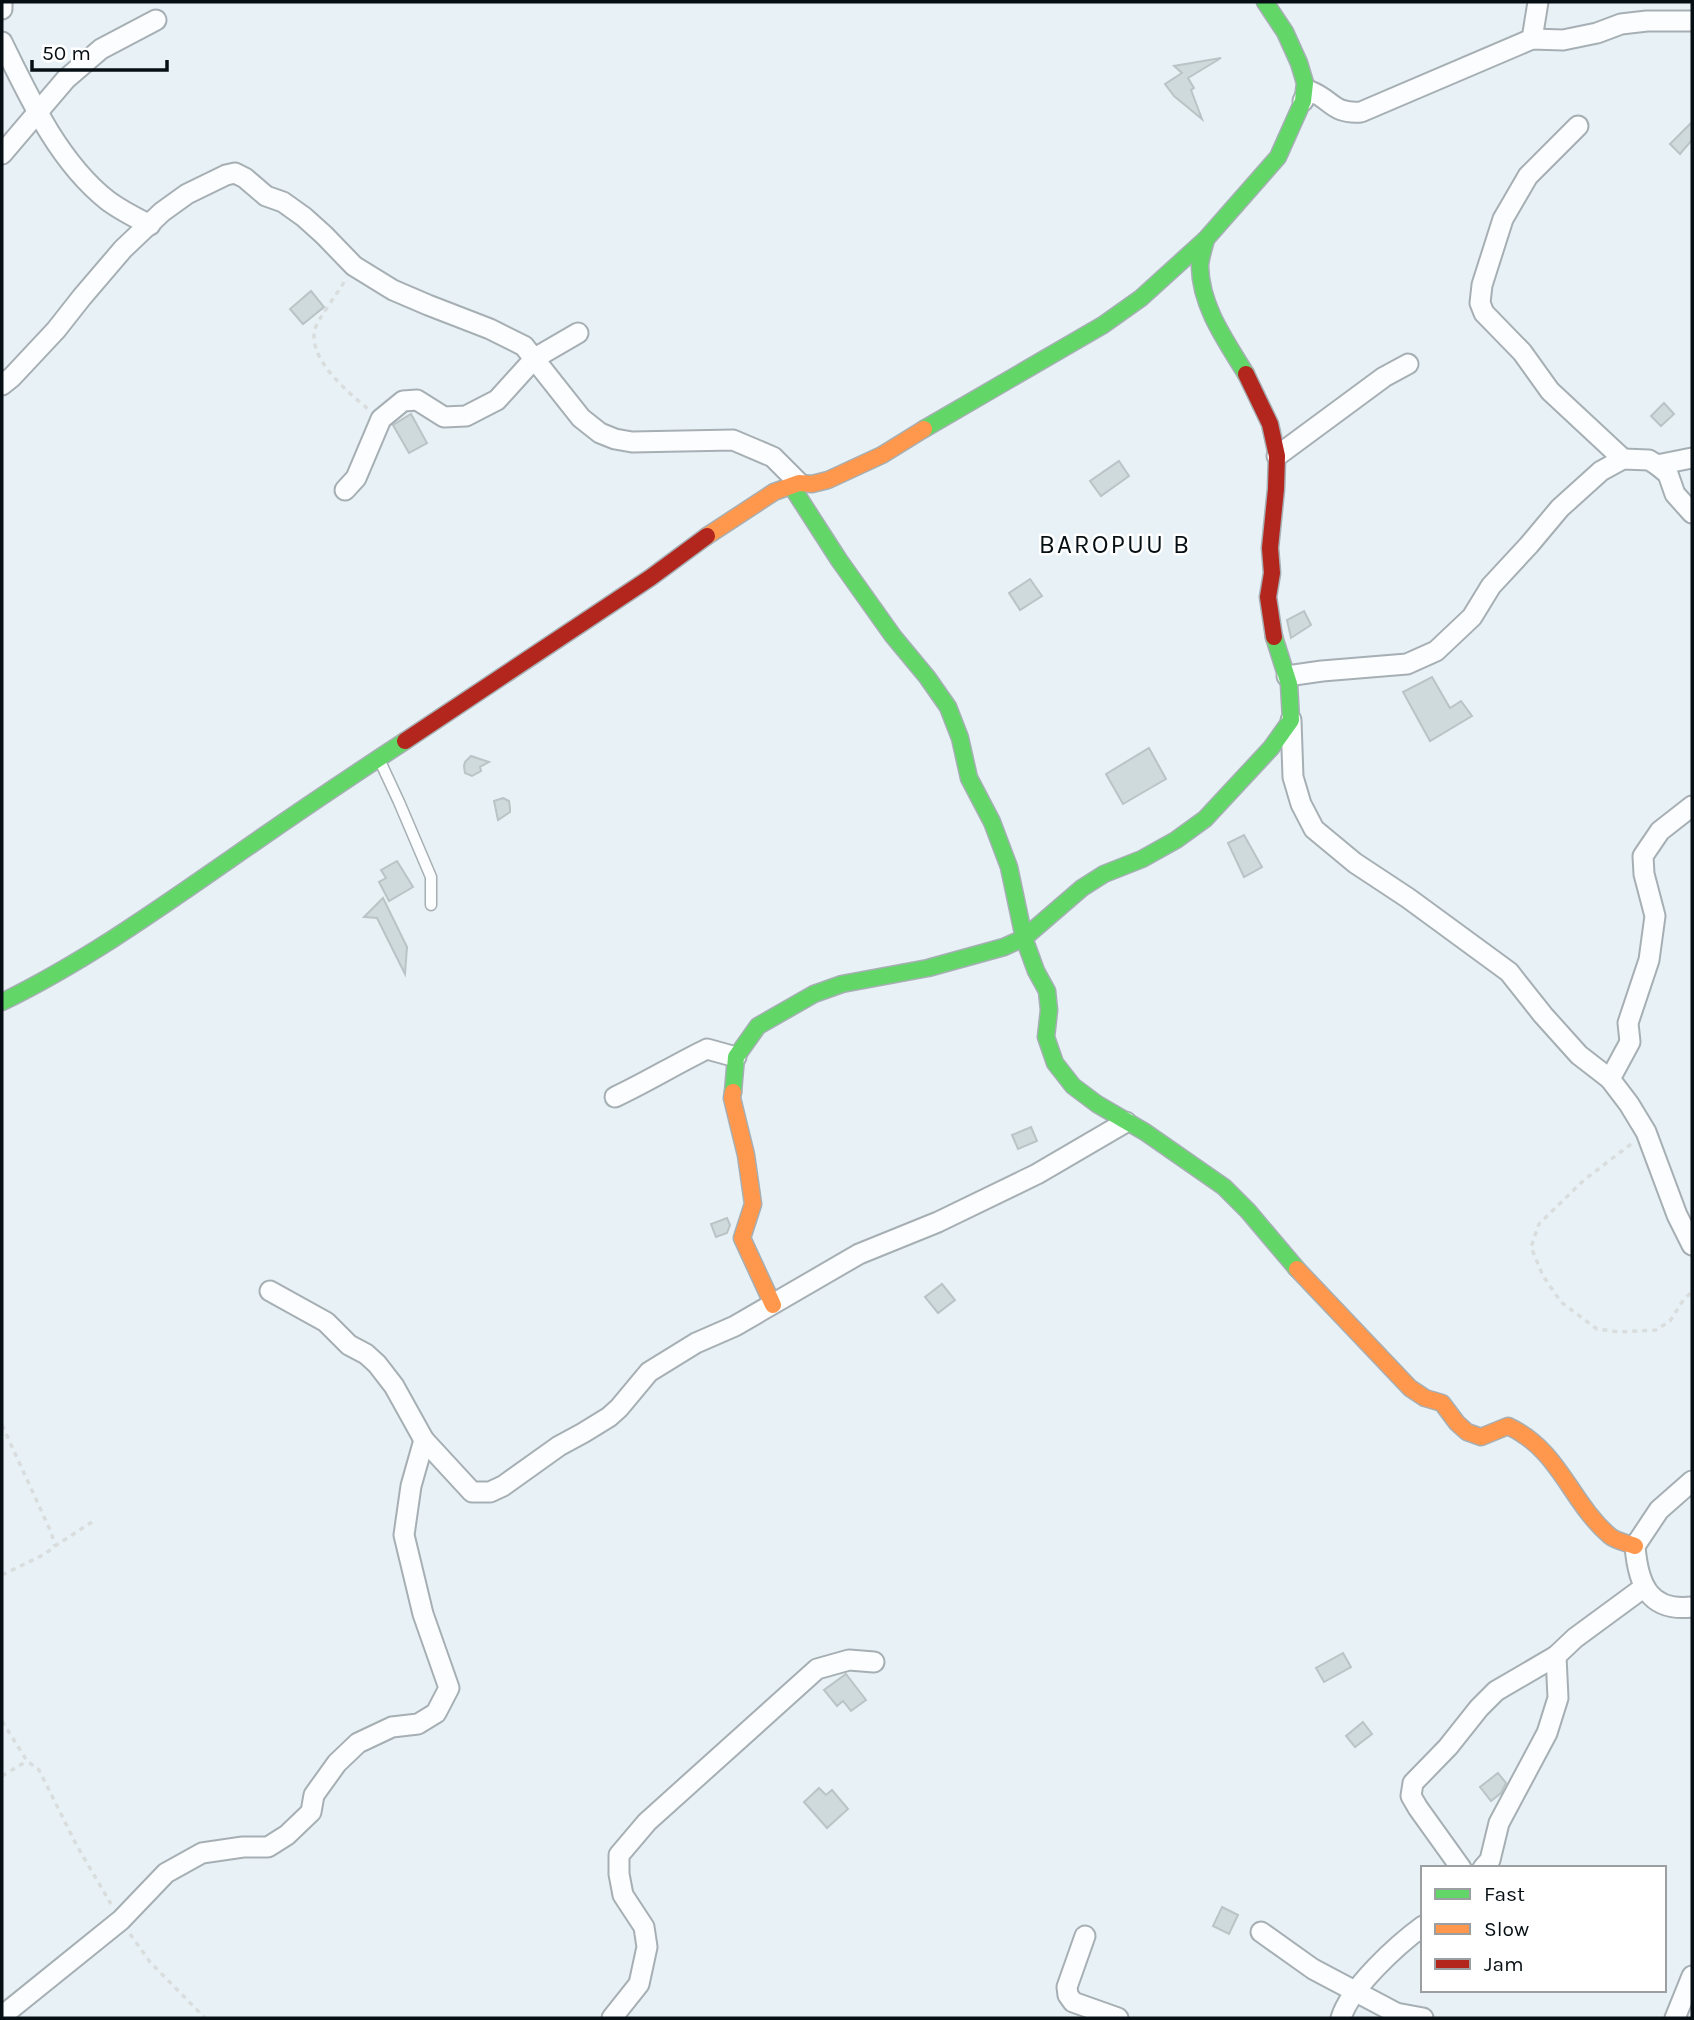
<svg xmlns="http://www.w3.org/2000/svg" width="1694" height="2020" viewBox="0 0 1694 2020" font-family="Karla,sans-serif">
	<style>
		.building { fill: #cfdadc; stroke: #bac4c6; stroke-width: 2 }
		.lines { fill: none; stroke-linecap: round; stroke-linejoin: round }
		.lane-casing { stroke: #a6afb4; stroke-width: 13 }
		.street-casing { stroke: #a6afb4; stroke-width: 23 }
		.fast-casing { stroke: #a6afb4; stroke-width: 19 }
		.slow-casing { stroke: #a6afb4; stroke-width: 19 }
		.jam-casing { stroke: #a6afb4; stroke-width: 19 }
		.path { stroke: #dadddd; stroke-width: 3.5; stroke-dasharray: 5 5; stroke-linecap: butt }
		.lane { stroke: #fcfdfe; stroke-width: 10 }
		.street { stroke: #fcfdfe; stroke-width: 19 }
		.fast { stroke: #63d668; stroke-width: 16 }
		.slow { stroke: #ff974d; stroke-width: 16 }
		.jam { stroke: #b3261e; stroke-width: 16 }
		.labels { text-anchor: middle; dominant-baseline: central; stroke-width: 5; stroke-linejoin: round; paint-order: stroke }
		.quarter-label { font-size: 26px; letter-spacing: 2px; fill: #061014; stroke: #fff }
	</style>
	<rect width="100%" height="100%" fill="#e8f2f6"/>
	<g class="building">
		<path d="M1221,58L1188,78L1194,88L1191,90L1202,119L1174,96L1165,84L1182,73L1174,66Z"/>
		<path d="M1692,122V140L1680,154L1670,144Z"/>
		<path d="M311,291L324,307L303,324L290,309Z"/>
		<path d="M1664,403L1674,414L1661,426L1651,416Z"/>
		<path d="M411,414L427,443L409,453L393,425Z"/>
		<path d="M1119,461L1129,476L1101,496L1090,481Z"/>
		<path d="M1030,579L1042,596L1020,610L1009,593Z"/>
		<path d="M1304,611L1311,625L1291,638L1287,620Z"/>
		<path d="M1432,677L1450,708L1461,701L1472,716L1430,741L1403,692Z"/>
		<path d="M1149,748L1166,779L1123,804L1106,774Z"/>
		<path d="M471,756L489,762L480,767L481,771L472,776L465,773L464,766L465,762Z"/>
		<path d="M503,798L509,801L510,808V812L498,820L494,801Z"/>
		<path d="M1244,835L1262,867L1244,877L1228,843Z"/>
		<path d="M397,861L413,887L389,901L379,882L386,878L381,870Z"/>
		<path d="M383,898L407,947L405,974L377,918L364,917Z"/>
		<path d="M1031,1127L1037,1141L1018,1149L1012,1135Z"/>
		<path d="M727,1218L730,1225L727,1233L716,1237L711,1224Z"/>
		<path d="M942,1284L955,1300L938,1313L925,1297Z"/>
		<path d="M1343,1653L1351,1667L1324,1682L1316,1668Z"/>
		<path d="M846,1674L866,1700L851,1711L843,1701L837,1706L824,1690Z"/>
		<path d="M1363,1722L1372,1734L1355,1747L1346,1736Z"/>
		<path d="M1498,1773L1506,1783L1501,1793L1491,1801L1480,1787Z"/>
		<path d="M819,1788L826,1795L832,1790L848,1809L827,1828L804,1802Z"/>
		<path d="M1222,1907L1238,1915L1229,1934L1213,1926Z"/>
	</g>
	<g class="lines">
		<defs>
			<path id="lane" d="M379,759L399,802L431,877V905"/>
			<g id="street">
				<path d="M2,9V2"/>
				<path d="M1532,39L1538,2"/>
				<path d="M2,42C29,97 58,161 107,200C120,210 136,218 150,225"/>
				<path d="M1303,101L1307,93L1310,91C1333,100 1332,114 1361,112L1532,39L1563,40L1597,33L1621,24L1647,21H1692"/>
				<path d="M1578,126L1528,176L1503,219L1482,285L1480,303L1484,313L1522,352L1550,391L1623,459"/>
				<path d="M2,154L66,79L101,49L156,20"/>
				<path d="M2,385L12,377L56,330L82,297L123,249L162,212L187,194L226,175L235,173L245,178L266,196L283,202L304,217L324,235L354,266L393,290L428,305L490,329L524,346L581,418L600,433L615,439L632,442L733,440L773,457L799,483"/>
				<path d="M1277,456L1384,377L1408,364"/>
				<path d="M1657,465L1692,458"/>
				<path d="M345,490L356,478L381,419L403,401L417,400L444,417L466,416L497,400L535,358L578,333"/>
				<path d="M1287,676L1322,671L1407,664L1436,651L1472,617L1491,586L1529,545L1560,508L1601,471L1623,459L1649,460L1657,465L1668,474L1675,494L1692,513"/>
				<path d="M1291,720L1293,777L1301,804L1314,829L1355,863L1408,898L1509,972L1543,1015L1579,1055L1610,1079"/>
				<path d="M1692,806L1660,831L1643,856L1644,874L1655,916L1649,960L1628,1023L1630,1042L1610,1079L1629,1104L1646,1132L1677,1215L1692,1245"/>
				<path d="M615,1097C647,1082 676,1064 707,1049L736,1057"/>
				<path d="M270,1291L326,1322L349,1345L366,1354L377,1364L394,1386L424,1440L472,1492H490L503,1486L559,1446L583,1433L609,1417L619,1408L649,1372L696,1343L735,1326L859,1254L938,1222L1037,1174L1126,1122"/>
				<path d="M1692,1481L1659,1510L1635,1546C1638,1584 1649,1612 1692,1607"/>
				<path d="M1461,1868L1418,1808L1411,1796L1413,1783L1448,1747L1479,1708L1496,1691L1556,1656"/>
				<path d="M1483,1868L1490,1860L1499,1823L1547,1733L1558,1698L1556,1656L1575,1638L1643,1588"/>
				<path d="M1261,1932L1313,1969L1396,2013L1423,2018"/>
				<path d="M1085,1936L1067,1987L1068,1995L1073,2002L1118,2018"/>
				<path d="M2,2016L121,1920L166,1873L202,1853L243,1847H268L287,1835L311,1812L314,1795L337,1763L358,1743L392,1727L418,1724L436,1713L449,1688L423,1614L404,1535L411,1486L424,1440"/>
				<path d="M612,2018L639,1984L647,1947L644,1927L623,1895L619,1874V1855L647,1822L817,1669L849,1660L874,1662"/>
				<path d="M1341,2018C1350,1988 1397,1945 1423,1926"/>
				<path d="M1675,2018L1692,1976"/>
			</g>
			<g id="fast">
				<path d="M1206,239C1204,248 1200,258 1200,267C1201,307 1226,341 1246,374"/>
				<path d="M924,429L1103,325L1141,298L1206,239L1278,157L1303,101L1305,83L1299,63L1285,32L1265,2"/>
				<path d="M792,487L839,560L893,636L927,677L948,707L960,738L969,778L992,822L1009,867L1024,938L1036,971L1047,991L1049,1010L1046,1037L1055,1063L1073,1086L1097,1104L1145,1132L1224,1187L1248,1211L1297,1269"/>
				<path d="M2,1002C84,962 157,910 232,858C289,818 347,779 405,741"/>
				<path d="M733,1092L736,1057L758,1026L814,994L842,984L928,968L1004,947L1024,938L1082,888L1104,874L1142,859L1176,840L1205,819L1271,748L1291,720L1289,684L1274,637"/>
			</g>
			<g id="slow">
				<path d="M707,536L774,492L799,483L812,484L828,480L882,455L924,429"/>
				<path d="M733,1092L732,1098L746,1155L753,1204L742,1238L773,1305"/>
				<path d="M1297,1269L1410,1388L1425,1398L1442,1403L1457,1423L1467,1432L1481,1437L1508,1426C1560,1450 1570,1502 1610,1536C1616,1541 1627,1543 1635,1546"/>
			</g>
			<g id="jam">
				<path d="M1246,374L1270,424L1277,456L1276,489L1270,548L1272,573L1268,597L1274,637"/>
				<path d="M405,741L650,578L707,536"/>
			</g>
		</defs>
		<use href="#lane" class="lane-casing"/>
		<use href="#street" class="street-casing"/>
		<use href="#fast" class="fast-casing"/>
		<use href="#slow" class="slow-casing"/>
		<use href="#jam" class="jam-casing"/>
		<g class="path">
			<path d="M344,282C338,293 317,320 315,329C307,359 349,393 368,409"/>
			<path d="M1631,1144L1584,1180L1539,1224L1531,1247L1543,1276L1561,1302L1597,1329L1620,1332L1656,1330L1670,1321L1684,1299L1692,1292"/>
			<path d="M2,1425L51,1532L55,1546"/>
			<path d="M2,1575L45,1554L55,1546L92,1522"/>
			<path d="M2,1721L27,1761L39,1770L77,1846L111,1904"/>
			<path d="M2,1776L27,1761"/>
			<path d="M130,1934L150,1962L205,2018"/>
		</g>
		<use href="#lane" class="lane"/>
		<use href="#street" class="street"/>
		<use href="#fast" class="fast"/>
		<use href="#slow" class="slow"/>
		<use href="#jam" class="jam"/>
	</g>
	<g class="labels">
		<g class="quarter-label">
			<text x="1115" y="544">BAROPUU B</text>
		</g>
	</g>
	<rect width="1694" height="2020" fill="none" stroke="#061014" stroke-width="7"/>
	<rect x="1421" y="1866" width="245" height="126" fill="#ffffff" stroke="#9b9fa1" stroke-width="2"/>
	<rect x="1435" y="1889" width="35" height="10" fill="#63d668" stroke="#9b9fa1" stroke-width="2"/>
	<text x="1484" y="1901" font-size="21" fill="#061014">Fast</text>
	<rect x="1435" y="1924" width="35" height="10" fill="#ff974d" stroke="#9b9fa1" stroke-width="2"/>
	<text x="1484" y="1936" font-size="21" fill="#061014">Slow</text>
	<rect x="1435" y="1959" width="35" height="10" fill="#b3261e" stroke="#9b9fa1" stroke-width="2"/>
	<text x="1484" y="1971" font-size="21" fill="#061014">Jam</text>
	<path d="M32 60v10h135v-10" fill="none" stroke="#061014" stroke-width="3.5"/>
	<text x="42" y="60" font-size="21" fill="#061014" stroke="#ffffff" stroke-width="5" paint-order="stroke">50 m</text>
</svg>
